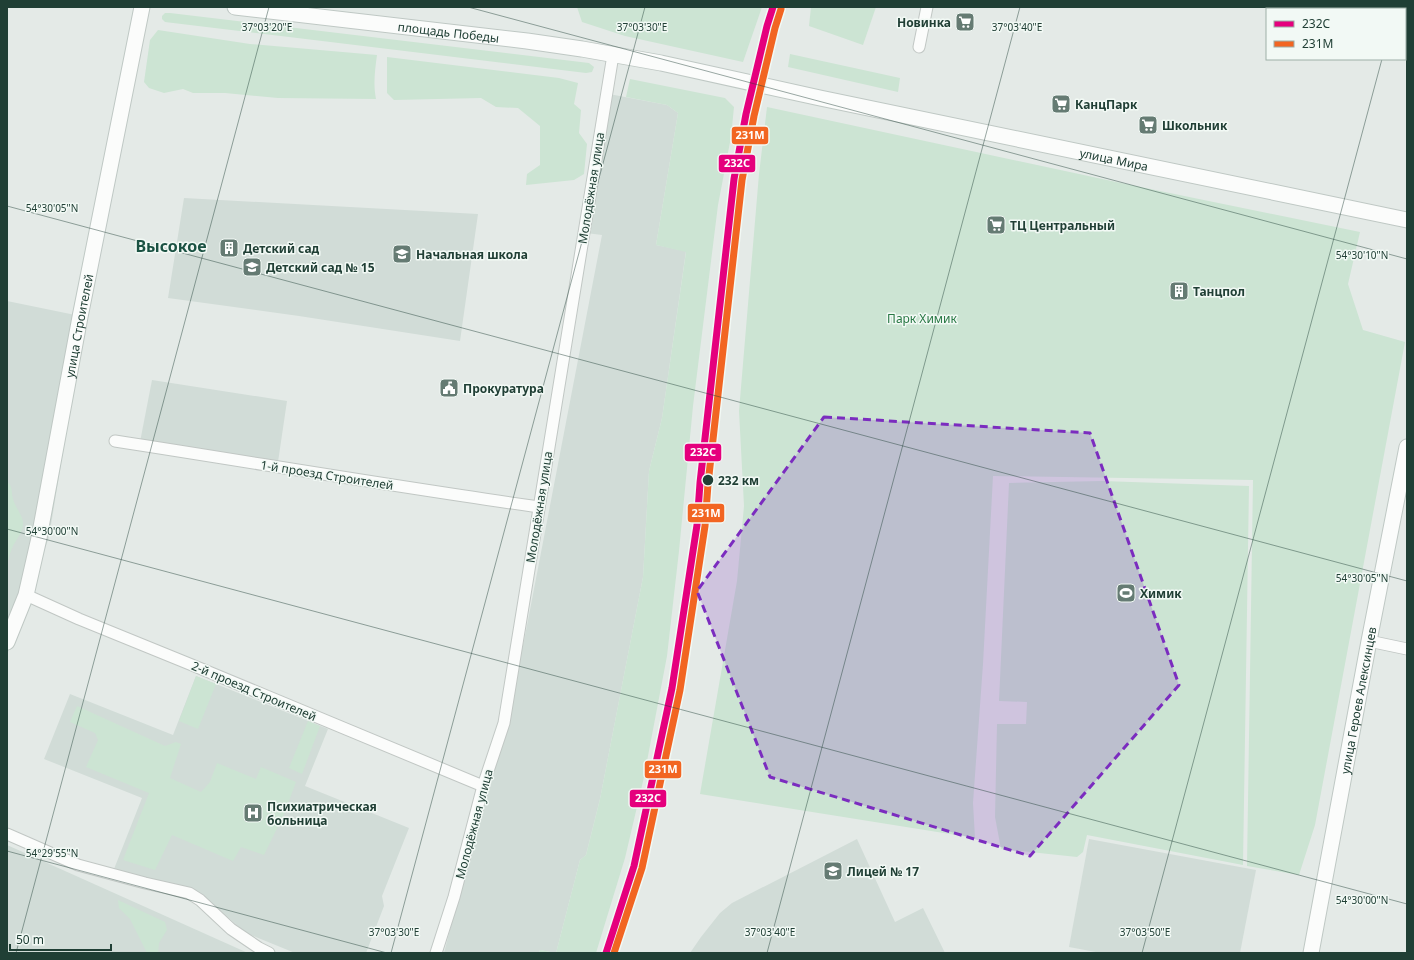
<svg xmlns="http://www.w3.org/2000/svg" width="1414" height="960" viewBox="0 0 1414 960" font-family="'Noto Sans',sans-serif">
	<style>
		.built { fill: #d1dcd7 }
		.green { fill: #cce4d3 }
		.lines { fill: none; stroke-linecap: round; stroke-linejoin: round }
		.street-casing { stroke: #c1c7c4; stroke-width: 13 }
		.secondary-casing { stroke: #bfc8c4; stroke-width: 17 }
		.street { stroke: #fbfcfb; stroke-width: 11 }
		.secondary { stroke: #fbfcfb; stroke-width: 15 }
		.rail-1-casing { stroke: #f2f9f5; stroke-width: 10 }
		.rail-2-casing { stroke: #f2f9f5; stroke-width: 10 }
		.rail-1 { stroke: #e5007d; stroke-width: 7 }
		.rail-2 { stroke: #f26522; stroke-width: 7 }
		.marked { fill: #7b2cbf; fill-opacity: 0.2; stroke: #7b2cbf; stroke-width: 3; stroke-dasharray: 8 5; stroke-linejoin: round }
		.ticks { fill: none; stroke: #203f35; stroke-width: 1; stroke-opacity: 0.45 }
		.stop-dot { fill: #203f35; stroke: #f2f9f5; stroke-width: 1.5 }
		.labels { text-anchor: middle; dominant-baseline: central; stroke-width: 3; stroke-linejoin: round; paint-order: stroke }
		.poi-label { font-size: 12px; font-weight: bold; fill: #203f35; stroke: #f2f9f5; text-anchor: start }
		.street-label { font-size: 12px; fill: #203f35; stroke: #f2f9f5 }
		.park-label { font-size: 12px; fill: #287844; stroke: #f2f9f5 }
		.stop-label { font-size: 12px; font-weight: bold; fill: #203f35; stroke: #f2f9f5; text-anchor: start }
		.district-label { font-size: 16px; font-weight: bold; fill: #1b5243; stroke: #f2f9f5 }
		.ticks-label { font-size: 10px; text-anchor: middle; fill: #203f35; stroke: #f2f9f5; stroke-width: 3; stroke-linejoin: round; paint-order: stroke }
		.line-badge { stroke: #f2f9f5; stroke-width: 1.5 }
		.badge-label { font-size: 11px; text-anchor: middle; font-weight: bold; fill: #fff }
	</style>
	<rect width="100%" height="100%" fill="#e4eae7"/>
	<g class="built">
		<path d="M609,94L667,105L678,113L656,245L686,251L662,418L649,471L643,577L600,799L586,855L580,860L556,953L540,950L539,953H444L524,641L602,235L586,233Z"/>
		<path d="M184,198L478,214L460,341L299,316L168,298Z"/>
		<path d="M7,301L85,317L49,537L7,655Z"/>
		<path d="M152,380L287,401L278,462L140,442Z"/>
		<path d="M196,676L328,729L305,786L409,828L382,896L384,906L366,953H295L246,933L207,899L114,869L142,798L44,759L70,694L173,735Z"/>
		<path d="M857,839L895,922L923,908L945,953H690L701,937L720,913L732,903Z"/>
		<path d="M1089,839L1256,870L1240,953H1101L1069,947Z"/>
		<path d="M7,845L248,953H7Z"/>
	</g>
	<g class="green">
		<path d="M577,7H762L743,62L625,36L582,22Z"/>
		<path d="M811,7H876L863,45L809,26Z"/>
		<path d="M165,13H170L589,63L594,67L592,72L586,73L165,22L162,19V16Z"/>
		<path d="M158,30L250,44L377,55C375,70 373,84 376,99L278,98L225,93H193L183,89L164,93L149,88L144,82L150,40Z"/>
		<path d="M790,54L900,78L898,92L788,67Z"/>
		<path d="M387,57L559,78L578,83L574,104L581,110L579,133L587,144L584,174L574,180L526,185L527,174L540,165V126L518,108L496,107L481,98L394,100L387,93Z"/>
		<path d="M630,79L725,98L734,107L731,137L718,205L693,406L679,551L667,656L644,777L625,858L596,953H539L540,950L556,953L580,860L586,855L600,799L643,577L649,471L662,418L686,252L656,245L678,113L667,105L626,97Z"/>
		<path d="M767,107L1121,183L1360,232L1348,284L1363,330L1405,342L1315,825L1299,875L1247,866L1253,480L993,476L983,664L973,803L975,838L700,794L737,581L744,506L739,411L759,174Z"/>
		<path d="M1102,481L1249,486L1243,865L1087,835L1083,852L1077,857L1001,849L995,817L997,724H1026L1027,702L999,701L1009,483Z"/>
		<path d="M7,482C13,486 11,492 13,499C15,507 22,514 23,522C24,533 14,541 11,551C9,556 8,561 7,566Z"/>
		<path d="M196,676L216,684L198,729L179,721Z"/>
		<path d="M77,706L165,746L176,742L181,744L170,778L201,792L210,782L217,763L256,779L261,767L296,782L284,814L264,855L241,847L233,861L172,835L155,870L123,860L149,793L86,767L98,740L95,733L70,722Z"/>
		<path d="M308,721L320,726L302,774L289,768Z"/>
		<path d="M118,900L165,922L167,930L159,943L158,953H147L130,919L119,908Z"/>
	</g>
	<g class="lines">
		<defs>
			<g id="street">
				<path d="M919,47L927,7"/>
				<path d="M115,441C257,463 397,487 539,507"/>
				<path d="M26,595L79,619L192,665L483,786"/>
				<path d="M1369,641L1407,649"/>
				<path d="M7,834L78,865L145,883L189,893L200,900L231,929L259,948L269,953"/>
				<path d="M436,953L454,897L483,786L504,723L613,55"/>
			</g>
			<g id="secondary">
				<path id="s1" d="M235,7L527,41L582,49L661,63L820,98L1407,220"/>
				<path id="s2" d="M7,642L26,595L39,538L80,317L142,7"/>
				<path id="s3" d="M1311,953L1369,641L1407,447"/>
			</g>
		</defs>
		<use href="#street" class="street-casing"/>
		<use href="#secondary" class="secondary-casing"/>
		<use href="#street" class="street"/>
		<use href="#secondary" class="secondary"/>
		<defs>
			<path id="rail-1" d="M606,953L634,866L672,688L697,525L700,483L734,179L746,114L767,26L773,7"/>
			<path id="rail-2" d="M614,953L642,868L680,690L705,526L708,484L742,180L754,116L775,28L781,9"/>
		</defs>
		<use href="#rail-1" class="rail-1-casing"/>
		<use href="#rail-2" class="rail-2-casing"/>
		<use href="#rail-1" class="rail-1"/>
		<use href="#rail-2" class="rail-2"/>
	</g>
	<path class="marked" d="M824,417L1090,433L1179,685L1030,856L770,777L697,591Z"/>
	<path class="ticks" d="M468,7L1407,259M1395,9L1396,7M7,206L1407,581M7,529L1407,904M7,851L387,953M16,953L269,7M391,953L645,7M767,953L1020,7M1142,953L1382,59"/>
	<defs>
		<symbol id="supermarket-square" viewBox="-11 -11 22 22"><rect x="-9" y="-9" width="18" height="18" rx="4" fill="#657b73" stroke="#f2f9f5"/><path d="M-6-5.5h2.5l.6 2H6L4.5 2H-2.5L-4.4-4H-6ZM-1.5 3.2a1.3 1.3 0 1 0 .1 0ZM3 3.2a1.3 1.3 0 1 0 .1 0Z" fill="#fff"/></symbol>
		<symbol id="building-square" viewBox="-11 -11 22 22"><rect x="-9" y="-9" width="18" height="18" rx="4" fill="#657b73" stroke="#f2f9f5"/><path d="M-4-6H4V6H1V3H-1V6H-4ZM-2.5-4.3h1.7v1.8h-1.7ZM.8-4.3h1.7v1.8H.8ZM-2.5-1h1.7V.8h-1.7ZM.8-1h1.7V.8H.8Z" fill="#fff"/></symbol>
		<symbol id="school-square" viewBox="-11 -11 22 22"><rect x="-9" y="-9" width="18" height="18" rx="4" fill="#657b73" stroke="#f2f9f5"/><path d="M0-5L7-2L0 1L-7-2ZM-4 1L0 2.5L4 1V4Q0 6-4 4Z" fill="#fff"/></symbol>
		<symbol id="civic-square" viewBox="-11 -11 22 22"><rect x="-9" y="-9" width="18" height="18" rx="4" fill="#657b73" stroke="#f2f9f5"/><path d="M-.6-6.5H3V-4.5H.6V-3L4-1V1h2V6H-6V1h2V-1L-.6-3ZM-1.2 2.5V6h2.4V2.5Z" fill="#fff"/></symbol>
		<symbol id="stadium-square" viewBox="-11 -11 22 22"><rect x="-9" y="-9" width="18" height="18" rx="4" fill="#657b73" stroke="#f2f9f5"/><path d="M0-5a6.5 5 0 1 0 0 10a6.5 5 0 1 0 0-10ZM-3.5-1.8h7v3.6h-7Z" fill="#fff"/></symbol>
		<symbol id="hospital-square" viewBox="-11 -11 22 22"><rect x="-9" y="-9" width="18" height="18" rx="4" fill="#657b73" stroke="#f2f9f5"/><path d="M-5-5h3v3.5h4V-5h3V5h-3V1.5h-4V5h-3Z" fill="#fff"/></symbol>
	</defs>
	<g fill-rule="evenodd">
		<use href="#supermarket-square" x="954" y="11" width="22" height="22"/>
		<use href="#supermarket-square" x="1050" y="93" width="22" height="22"/>
		<use href="#supermarket-square" x="1137" y="114" width="22" height="22"/>
		<use href="#supermarket-square" x="985" y="214" width="22" height="22"/>
		<use href="#building-square" x="218" y="237" width="22" height="22"/>
		<use href="#school-square" x="391" y="243" width="22" height="22"/>
		<use href="#school-square" x="241" y="256" width="22" height="22"/>
		<use href="#building-square" x="1168" y="280" width="22" height="22"/>
		<use href="#civic-square" x="438" y="377" width="22" height="22"/>
		<use href="#stadium-square" x="1115" y="582" width="22" height="22"/>
		<use href="#hospital-square" x="242" y="802" width="22" height="22"/>
		<use href="#school-square" x="822" y="860" width="22" height="22"/>
	</g>
	<circle class="stop-dot" cx="708" cy="480" r="6"/>
	<g class="labels">
		<g class="poi-label">
			<text x="951" y="22" text-anchor="end">Новинка</text>
			<text x="1075" y="104">КанцПарк</text>
			<text x="1162" y="125">Школьник</text>
			<text x="1010" y="225">ТЦ Центральный</text>
			<text x="243" y="248">Детский сад</text>
			<text x="416" y="254">Начальная школа</text>
			<text x="266" y="267">Детский сад № 15</text>
			<text x="1193" y="291">Танцпол</text>
			<text x="463" y="388">Прокуратура</text>
			<text x="1140" y="593">Химик</text>
			<text x="267" y="806">Психиатрическая<tspan x="267" dy="14">больница</tspan></text>
			<text x="847" y="871">Лицей № 17</text>
		</g>
		<g class="street-label">
			<text stroke="none"><textPath href="#s1" startOffset="215">площадь Победы</textPath></text>
			<text stroke="none"><textPath href="#s1" startOffset="893">улица Мира</textPath></text>
			<text transform="translate(591 188) rotate(-81)">Молодёжная улица</text>
			<text stroke="none"><textPath href="#s2" startOffset="325">улица Строителей</textPath></text>
			<text transform="translate(327 475) rotate(9)">1-й проезд Строителей</text>
			<text transform="translate(539 507) rotate(-81)">Молодёжная улица</text>
			<text transform="translate(254 691) rotate(23)">2-й проезд Строителей</text>
			<text stroke="none"><textPath href="#s3" startOffset="257">улица Героев Алексинцев</textPath></text>
			<text transform="translate(474 824) rotate(-75)">Молодёжная улица</text>
		</g>
		<g class="park-label">
			<text x="922" y="318">Парк Химик</text>
		</g>
		<g class="stop-label">
			<text x="718" y="480">232 км</text>
		</g>
		<g class="district-label">
			<text x="171" y="246">Высокое</text>
		</g>
	</g>
	<g class="ticks-label">
		<text x="267" y="31">37°03'20"E</text>
		<text x="642" y="31">37°03'30"E</text>
		<text x="1017" y="31">37°03'40"E</text>
		<text x="52" y="212">54°30'05"N</text>
		<text x="1362" y="259">54°30'10"N</text>
		<text x="52" y="535">54°30'00"N</text>
		<text x="1362" y="582">54°30'05"N</text>
		<text x="52" y="857">54°29'55"N</text>
		<text x="1362" y="904">54°30'00"N</text>
		<text x="394" y="936">37°03'30"E</text>
		<text x="770" y="936">37°03'40"E</text>
		<text x="1145" y="936">37°03'50"E</text>
	</g>
	<g class="line-badge">
		<rect x="731" y="126" width="38" height="19" rx="4" fill="#f26522"/>
		<rect x="718" y="154" width="38" height="19" rx="4" fill="#e5007d"/>
		<rect x="684" y="443" width="38" height="19" rx="4" fill="#e5007d"/>
		<rect x="687" y="503" width="38" height="20" rx="4" fill="#f26522"/>
		<rect x="644" y="760" width="38" height="19" rx="4" fill="#f26522"/>
		<rect x="629" y="789" width="38" height="19" rx="4" fill="#e5007d"/>
	</g>
	<g class="badge-label">
		<text x="750" y="139">231М</text>
		<text x="737" y="167">232C</text>
		<text x="703" y="456">232C</text>
		<text x="706" y="517">231М</text>
		<text x="663" y="773">231М</text>
		<text x="648" y="802">232C</text>
	</g>
	<rect width="1414" height="960" fill="none" stroke="#203f35" stroke-width="16"/>
	<rect x="1266" y="8" width="140" height="52" fill="#f2f9f5" stroke="#9eafa8"/>
	<rect x="1274" y="21" width="20" height="6" fill="#e5007d" stroke="#9eafa8"/>
	<text x="1302" y="28" font-size="12" fill="#203f35">232C</text>
	<rect x="1274" y="41" width="20" height="6" fill="#f26522" stroke="#9eafa8"/>
	<text x="1302" y="48" font-size="12" fill="#203f35">231М</text>
	<path d="M10 944v6h101v-6" fill="none" stroke="#203f35" stroke-width="2"/>
	<text x="16" y="944" font-size="12" fill="#203f35" stroke="#f2f9f5" stroke-width="3" paint-order="stroke">50 m</text>
</svg>
